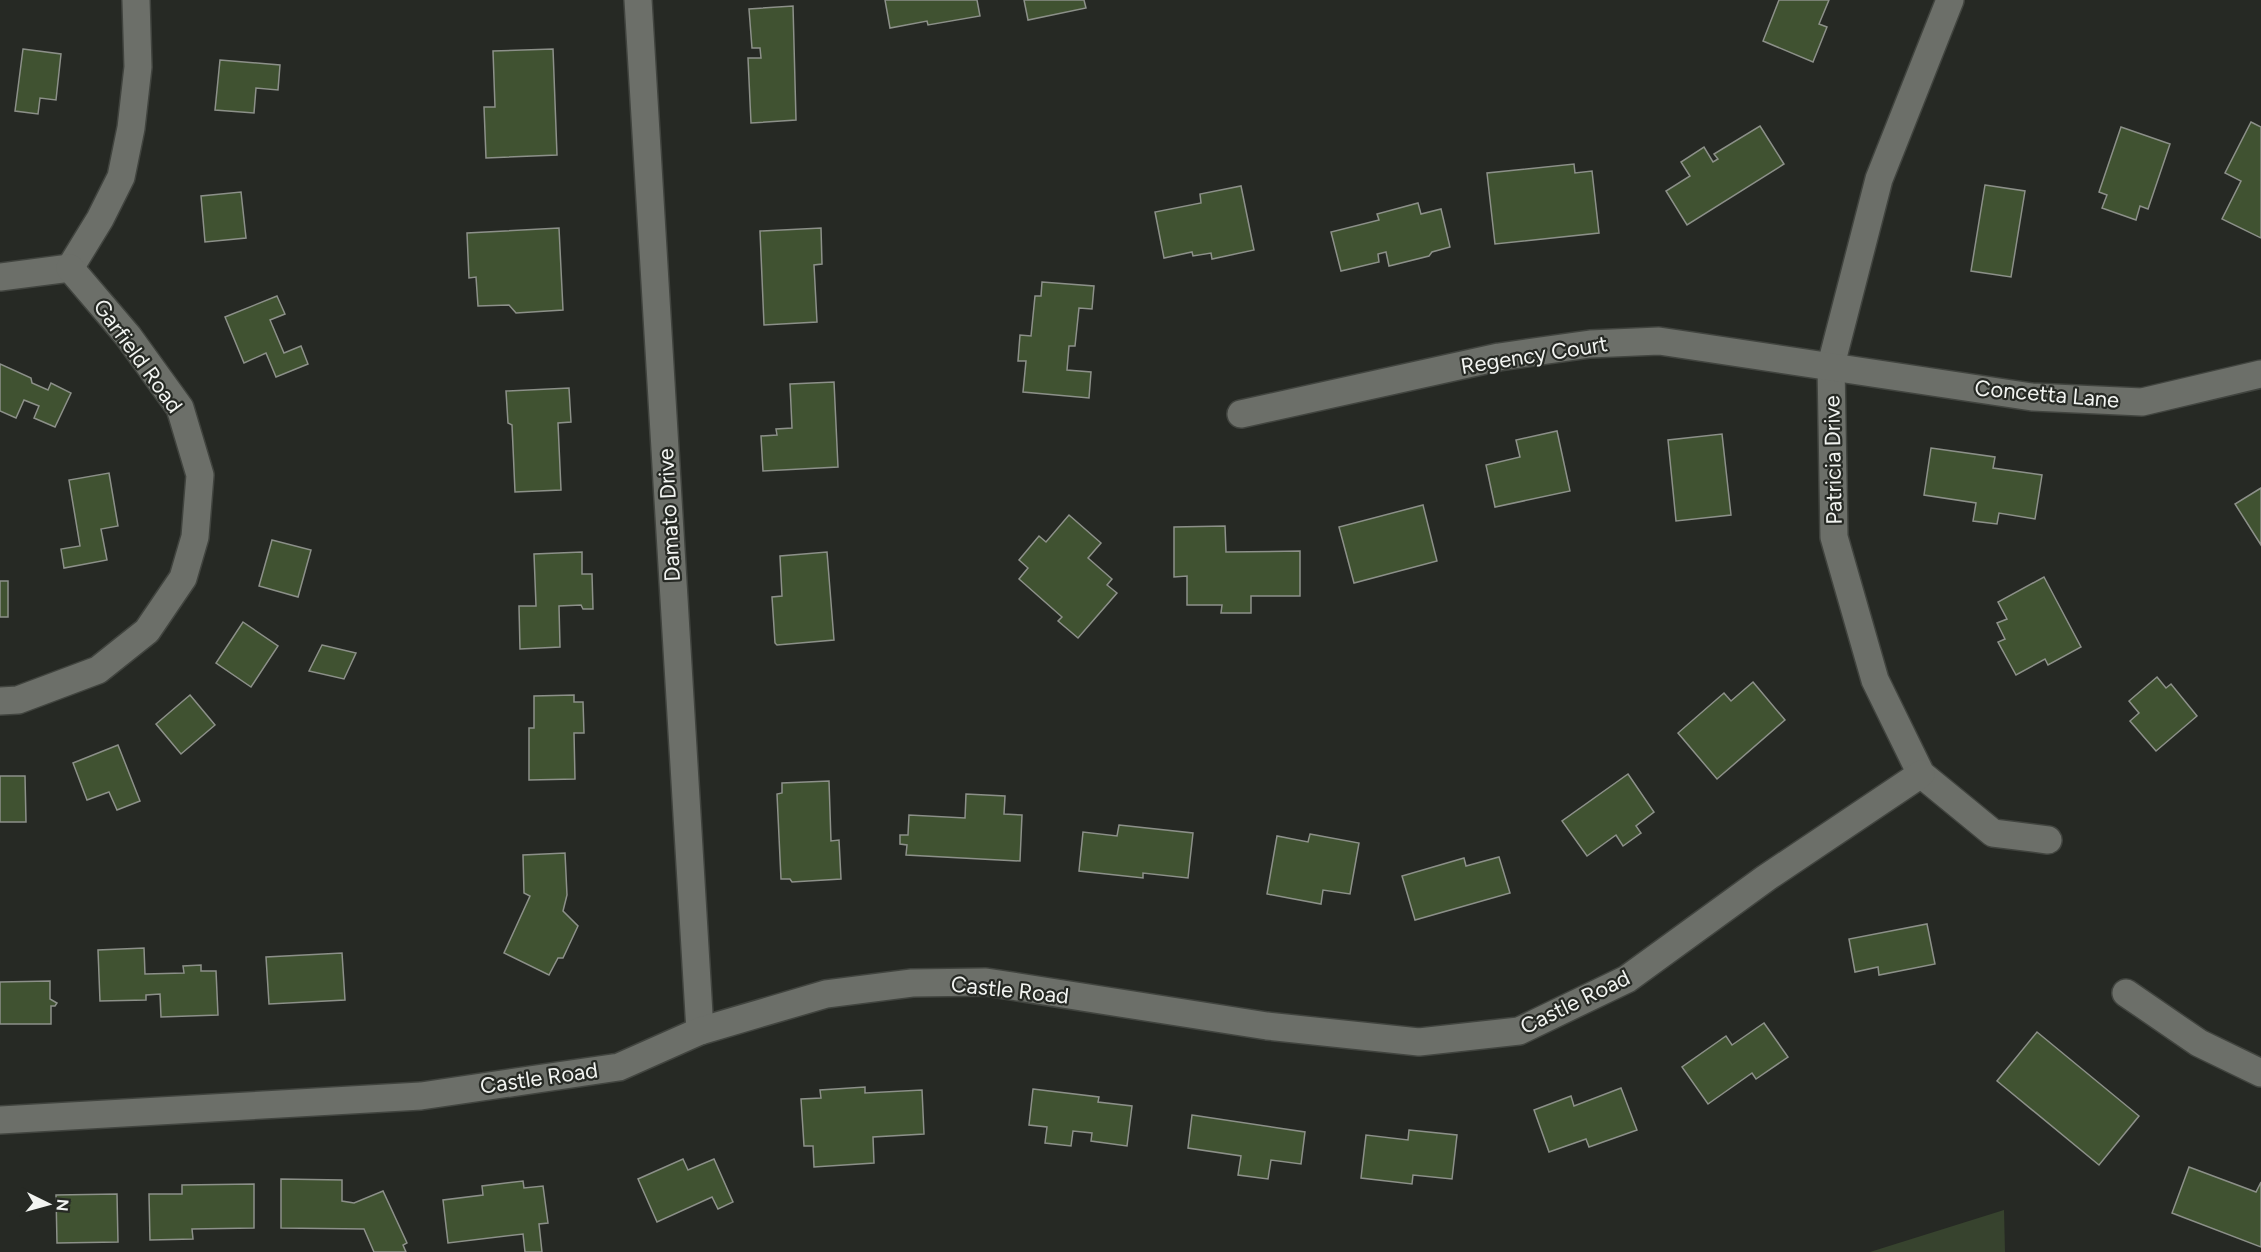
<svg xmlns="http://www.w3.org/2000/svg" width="2261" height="1252" viewBox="0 0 2261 1252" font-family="Figtree,sans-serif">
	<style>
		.green { fill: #37432e }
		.building { fill: #405231; stroke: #8c9089; stroke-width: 1.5 }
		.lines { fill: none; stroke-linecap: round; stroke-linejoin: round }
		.street-casing { stroke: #41443f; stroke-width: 30 }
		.street { stroke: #6c6f69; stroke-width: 27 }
		.labels { text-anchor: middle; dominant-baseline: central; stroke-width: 4.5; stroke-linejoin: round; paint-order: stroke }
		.street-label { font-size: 22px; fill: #f2f4f1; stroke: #262924 }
	</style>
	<rect width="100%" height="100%" fill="#262924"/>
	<path class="green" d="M2004,1210L2005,1252H1870Z"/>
	<g class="building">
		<path d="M885,0H977L980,16L928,25L927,21L890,28Z"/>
		<path d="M1024,0H1084L1086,8L1028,20Z"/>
		<path d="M1779,0H1829L1819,24L1827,27L1813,62L1763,41Z"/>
		<path d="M793,6L796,120L751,123L748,58H761L760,48H752L749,9Z"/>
		<path d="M23,49L61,54L56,100L40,98L38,114L15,111Z"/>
		<path d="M553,49L557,155L486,158L484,107H495L493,51Z"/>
		<path d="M220,60L280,65L278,90L256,88L254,113L215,110Z"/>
		<path d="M2251,122L2261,127V238L2222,219L2241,181L2225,173Z"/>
		<path d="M1760,126L1784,164L1687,225L1666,191L1690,176L1681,162L1704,147L1713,162L1718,159L1714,154Z"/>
		<path d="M2121,127L2170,144L2148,209L2140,206L2136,220L2102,208L2107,195L2099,192Z"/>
		<path d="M1574,164L1575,173L1592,171L1599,233L1495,244L1487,173Z"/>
		<path d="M1985,185L2025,191L2011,277L1971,271Z"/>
		<path d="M1241,186L1254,250L1212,259L1211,253L1193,256L1192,252L1164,258L1155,212L1201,203L1200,194Z"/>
		<path d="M241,192L246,238L205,242L201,196Z"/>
		<path d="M1418,203L1421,214L1441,209L1450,247L1432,252L1429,256L1389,266L1386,252L1378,254L1379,262L1341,271L1331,232L1379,220L1377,214Z"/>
		<path d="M559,228L563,310L516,313L509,305L478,306L476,277L469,278L467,233Z"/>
		<path d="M821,228L822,264L814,265L817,322L764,325L760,231Z"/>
		<path d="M1042,282L1094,286L1092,309L1079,308L1075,346H1069L1067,370L1091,372L1089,398L1023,392L1026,361H1018L1020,335L1031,336L1035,296H1041Z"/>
		<path d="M277,296L285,314L270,320L284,353L301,346L308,364L276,377L266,353L244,363L225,317Z"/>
		<path d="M0,364L31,378L32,383L48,390L51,383L71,393L55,427L34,418L39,406L24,400L16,418L0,411Z"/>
		<path d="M834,382L838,467L763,471L761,436L777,435L776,429L792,428L790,384Z"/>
		<path d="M569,388L571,422L558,423L561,490L515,492L512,425L508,423L506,391Z"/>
		<path d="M1557,431L1570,491L1495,507L1486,465L1520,457L1516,440Z"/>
		<path d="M1722,434L1731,515L1676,521L1668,440Z"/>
		<path d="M1931,448L1995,457L1993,468L2042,475L2035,519L1999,513L1997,524L1973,521L1976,503L1924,495Z"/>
		<path d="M109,473L118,526L101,529L107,560L64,568L61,549L80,546L69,480Z"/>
		<path d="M2261,488V545L2235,504Z"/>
		<path d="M1423,505L1437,561L1354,583L1339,527Z"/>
		<path d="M1069,515L1101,543L1088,558L1112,579L1107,585L1117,593L1078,638L1058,621L1062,617L1019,579L1028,568L1019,560L1039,536L1046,542Z"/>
		<path d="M1225,526L1226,552L1300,551V596H1251V613H1221L1222,605H1187V576L1174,577V527Z"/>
		<path d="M272,540L311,550L298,597L259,586Z"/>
		<path d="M582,552V574H592L593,609H583L581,605L559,606L560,647L520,649L519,606H536L534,554Z"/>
		<path d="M827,552L834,640L777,645L775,643L772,597L782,596L780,556Z"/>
		<path d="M2044,577L2081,647L2048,665L2045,659L2016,675L1998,642L2005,639L1997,623L2007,619L1998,602Z"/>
		<rect x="0" y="581" width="8" height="36"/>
		<path d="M243,622L278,646L251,687L216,663Z"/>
		<path d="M322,645L356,653L344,679L309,671Z"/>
		<path d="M2157,677L2166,688L2171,684L2197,716L2156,751L2130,721L2139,713L2129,701Z"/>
		<path d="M1753,682L1785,720L1717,779L1678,733L1724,693L1731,701Z"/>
		<path d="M190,695L215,725L181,754L156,724Z"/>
		<path d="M574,695V702H583L584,733H574L575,779L529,780V728H534V696Z"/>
		<path d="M118,745L140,801L117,810L109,792L87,800L73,763Z"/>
		<path d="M1628,774L1654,812L1636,826L1641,833L1623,846L1616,835L1587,856L1562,821Z"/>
		<path d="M0,776H25L26,822H0Z"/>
		<path d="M829,781L831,841L839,840L841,879L792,882L790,879H781L777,794L782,793V783Z"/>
		<path d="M966,794L1005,796L1004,814L1022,815L1020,861L906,855L907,845L900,844V835H908L909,815L965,818Z"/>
		<path d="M1119,825L1193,833L1188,878L1143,873V878L1079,871L1083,832L1117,836Z"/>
		<path d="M1310,834L1359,843L1350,894L1323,890L1321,904L1267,894L1277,836L1308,842Z"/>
		<path d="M565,853L567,895L563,911L578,926L563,958H558L549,975L504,953L530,896L524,893L523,855Z"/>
		<path d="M1499,857L1510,893L1415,920L1402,876L1464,858L1466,866Z"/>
		<path d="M1927,924L1935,964L1879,975L1878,967L1855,972L1849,939Z"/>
		<path d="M144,948L145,974L184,973L183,966L201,965V971H216L218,1015L161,1017L160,994L146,995V1000L100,1001L98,950Z"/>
		<path d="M342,953L345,1000L269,1004L266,957Z"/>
		<path d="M50,981V999L57,1003L55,1006H51V1024H0V982Z"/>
		<path d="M1764,1023L1788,1057L1756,1079L1752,1073L1708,1104L1682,1067L1726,1036L1732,1045Z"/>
		<path d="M2037,1032L2139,1116L2099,1165L1997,1081Z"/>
		<path d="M865,1087V1093L922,1090L924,1134L873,1137L874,1163L814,1167L813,1146H804L801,1099L821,1098L820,1090Z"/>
		<path d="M1621,1088L1637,1130L1589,1147L1586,1139L1549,1152L1534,1110L1571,1096L1574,1106Z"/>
		<path d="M1033,1089L1099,1097L1098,1102L1132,1106L1127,1146L1091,1141L1092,1133L1073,1131L1071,1146L1045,1143L1047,1127L1029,1125Z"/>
		<path d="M1192,1115L1305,1132L1301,1164L1271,1160L1268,1179L1238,1175L1241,1156L1188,1148Z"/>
		<path d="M1409,1130L1457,1135L1452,1179L1413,1175L1412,1184L1361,1178L1366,1135L1408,1140Z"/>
		<path d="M683,1159L688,1170L714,1159L733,1202L718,1209L712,1197L657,1222L638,1179Z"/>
		<path d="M2189,1167L2256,1192L2261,1182V1247L2172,1213Z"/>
		<path d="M281,1179L342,1180V1201L354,1203L383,1191L407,1243L403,1245L406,1252H374L364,1229L281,1228Z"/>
		<path d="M523,1181L524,1188L543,1186L548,1223L539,1224L542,1252H525L523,1234L448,1243L443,1200L483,1195L482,1186Z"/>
		<path d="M254,1184V1228L192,1229L193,1239L150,1240L149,1194H182V1185Z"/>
		<path d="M117,1194L118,1242L57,1243L56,1195Z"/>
	</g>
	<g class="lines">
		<defs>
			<g id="street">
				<path d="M638,0L700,1031"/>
				<path d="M1950,0L1879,179L1831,365L1834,537L1875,680L1921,774L1993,833L2048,840"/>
				<path d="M70,268L100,219L121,177L131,128L138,67L136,0"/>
				<path d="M0,277L70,268"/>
				<path d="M1241,414L1499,357L1590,344L1659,341L2032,397L2142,402L2261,374"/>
				<path d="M0,701L18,700L98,670L147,631L183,578L195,537L200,475L180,408L128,336L70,268"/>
				<path d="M2126,993L2199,1043L2261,1073"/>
				<path d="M0,1120L421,1096L619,1067L700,1031L826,994L912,983L986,982L1267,1026L1419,1042L1519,1031L1627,979L1766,878L1921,774"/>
			</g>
		</defs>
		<use href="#street" class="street-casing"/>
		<use href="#street" class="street"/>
	</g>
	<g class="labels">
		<g class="street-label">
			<text transform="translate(1534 355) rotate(-9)">Regency Court</text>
			<text transform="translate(138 356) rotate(54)">Garfield Road</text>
			<text transform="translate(2047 394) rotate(5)">Concetta Lane</text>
			<text transform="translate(1833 460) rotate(-91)">Patricia Drive</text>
			<text transform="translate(669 515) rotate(-93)">Damato Drive</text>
			<text transform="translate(1010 990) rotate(6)">Castle Road</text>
			<text transform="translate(1575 1002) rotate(-26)">Castle Road</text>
			<text transform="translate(539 1078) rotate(-8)">Castle Road</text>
		</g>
	</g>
	<g transform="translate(48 1204) rotate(95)" stroke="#262924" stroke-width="4.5" paint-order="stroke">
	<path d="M0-4.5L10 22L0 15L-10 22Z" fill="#f2f4f1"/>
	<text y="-9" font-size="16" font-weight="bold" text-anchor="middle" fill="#f2f4f1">N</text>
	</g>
</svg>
